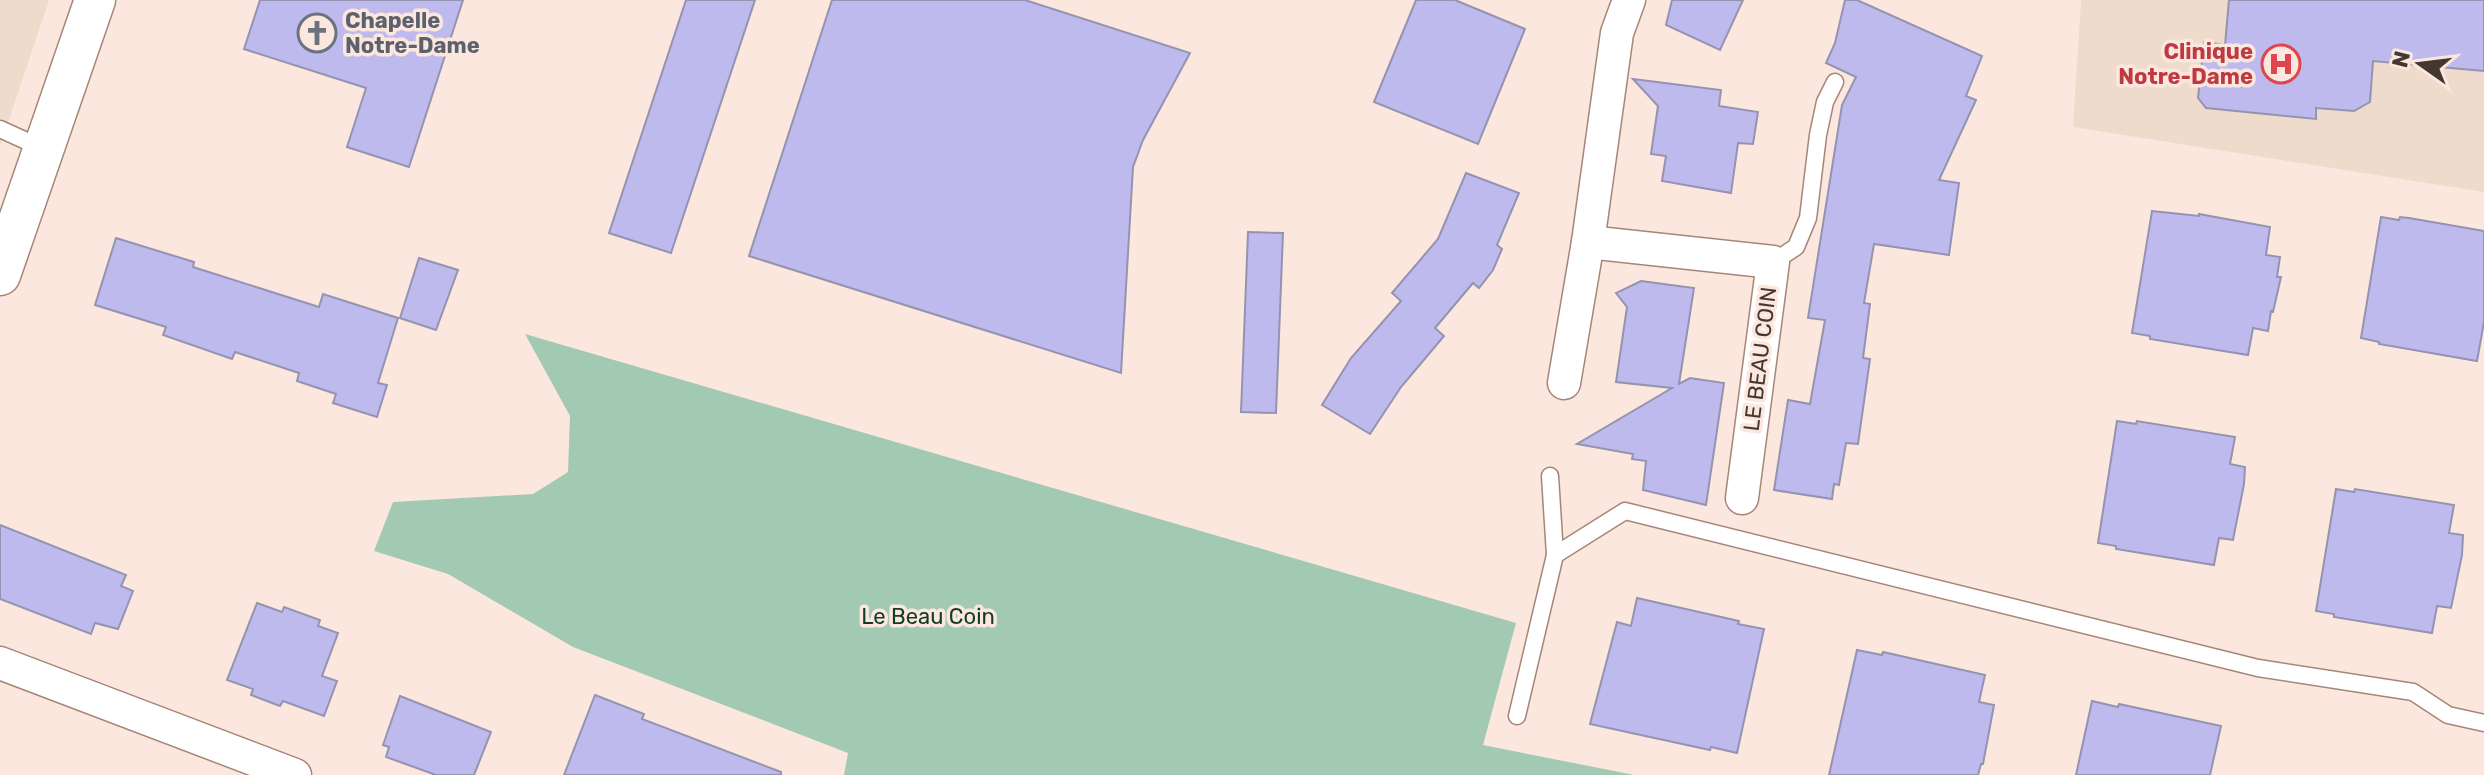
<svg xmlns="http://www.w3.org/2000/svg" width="2484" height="775" viewBox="0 0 2484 775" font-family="Rubik,sans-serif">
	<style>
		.medical { fill: #efdbcc }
		.green { fill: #a2cab2 }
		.building { fill: #bebaed; stroke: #9493b0; stroke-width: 2 }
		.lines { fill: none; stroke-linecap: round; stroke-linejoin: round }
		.service-casing { stroke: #a68679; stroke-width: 19 }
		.minor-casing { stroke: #a68679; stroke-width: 35 }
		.tertiary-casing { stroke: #a68679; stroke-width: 43 }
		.service { stroke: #fff; stroke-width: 16 }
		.minor { stroke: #fff; stroke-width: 32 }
		.tertiary { stroke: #fff; stroke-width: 40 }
		.labels { text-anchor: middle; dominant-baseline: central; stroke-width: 7; stroke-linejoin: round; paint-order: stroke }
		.worship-label { font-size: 22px; font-weight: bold; fill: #5b616d; stroke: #fce7de; text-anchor: start }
		.health-label { font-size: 22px; font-weight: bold; fill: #be3a42; stroke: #fce7de; text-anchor: end }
		.street-label { font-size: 22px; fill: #443731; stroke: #fce7de }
		.park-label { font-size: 22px; fill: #103b26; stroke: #fce7de }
	</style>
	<rect width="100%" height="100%" fill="#fce7de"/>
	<g class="medical">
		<path d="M0,0H49L0,146Z"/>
		<path d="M2081,0H2484V192L2073,127Z"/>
	</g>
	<path class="green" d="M525,334L1516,623L1483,745L1634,775H844L848,753L573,647L448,574L374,551L393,502L533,494L568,472L570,416Z"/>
	<g class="building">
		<path d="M260,0H463L409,167L347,147L366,88L244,49Z"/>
		<path d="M686,0H755L671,253L609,233Z"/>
		<path d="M832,0H1025L1190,53L1143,140L1133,167L1121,373L749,256Z"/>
		<path d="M1416,0H1455L1525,29L1478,144L1374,102Z"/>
		<path d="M1672,0H1743L1720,50L1666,25Z"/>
		<path d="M1845,0H1857L1982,56L1966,96L1976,100L1939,180L1959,183L1949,255L1874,244L1864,303L1870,304L1863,358L1870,359L1858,444L1846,443L1839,485L1834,484L1832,499L1774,490L1788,400L1810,404L1825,320L1808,318L1842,105L1856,77L1826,63L1835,43Z"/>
		<path d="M2229,0H2484V71L2373,61L2370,102L2354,111L2316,108V119L2206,108L2198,98L2204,42L2225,45Z"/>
		<path d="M1633,79L1721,90L1719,106L1758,112L1753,144L1738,143L1731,193L1662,181L1666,156L1651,154L1658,106Z"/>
		<path d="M1466,173L1519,193L1497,245L1502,249L1493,270L1479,288L1473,283L1435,328L1444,336L1401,387L1370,434L1322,405L1351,358L1401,301L1392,293L1438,239Z"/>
		<path d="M2152,211L2199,216V214L2270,227L2266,255L2280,257L2277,277H2281L2273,312L2271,311L2268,331L2253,328L2248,355L2150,339V336L2132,333Z"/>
		<path d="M2381,217L2399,220L2400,217L2409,218L2484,231V322L2477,361L2379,344V342L2361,338Z"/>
		<path d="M1248,232L1283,233L1276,413L1241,412Z"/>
		<path d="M116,238L194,262L193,267L319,307L323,294L398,318L378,383L387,385L377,417L333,403L336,394L297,381L299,373L235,352L232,359L163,335L166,327L95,305Z"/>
		<path d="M419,258L458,270L436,330L400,318Z"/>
		<path d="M1641,281L1694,288L1679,384L1690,378L1724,383L1706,505L1643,490L1646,461L1632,459L1633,454L1577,444L1672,388L1616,382L1627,307L1616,293Z"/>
		<path d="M2117,421L2136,424L2137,421L2235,437L2230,464L2245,467L2244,484L2233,540L2219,538L2214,565L2116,549V546L2098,543Z"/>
		<path d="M2336,489L2354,492L2355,489L2454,505L2449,533L2463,535L2462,555L2451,608L2437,606L2432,633L2334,617V614L2316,611Z"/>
		<path d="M0,525L126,575L121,586L133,591L118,629L95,623L91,634L0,599Z"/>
		<path d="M1637,598L1739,621L1738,624L1764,629L1737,753L1711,747L1710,750L1590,724L1617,622L1631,626Z"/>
		<path d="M257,603L282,612L284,607L320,620L318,626L338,633L322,676L337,681L324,716L283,701L280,706L251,695L253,689L227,680Z"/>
		<path d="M1857,650L1882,655L1883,652L1985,675L1979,702L1994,705L1983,764H1981L1978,775H1829Z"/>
		<path d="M595,695L644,714L642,719L781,772V775H564Z"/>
		<path d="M400,696L491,732L474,775H436L386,757L389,747L383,745Z"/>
		<path d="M2092,701L2118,707L2119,704L2221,726L2210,775H2076Z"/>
	</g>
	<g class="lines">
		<defs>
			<g id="service">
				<path d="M0,129L44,149"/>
				<path d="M1773,262L1796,247L1808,218L1818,135L1825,102L1835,82"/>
				<path d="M1550,476L1555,555"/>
				<path d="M1517,716L1555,555L1625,511L2258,668L2413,692L2448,715L2484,723"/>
			</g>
			<g id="minor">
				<path d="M1588,242L1773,262L1742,498"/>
				<path d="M1564,383L1588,242L1617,33L1629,0"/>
				<path d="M0,663L295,775"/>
			</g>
			<path id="tertiary" d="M0,275L95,0"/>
		</defs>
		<use href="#service" class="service-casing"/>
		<use href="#minor" class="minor-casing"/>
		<use href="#tertiary" class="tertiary-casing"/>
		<use href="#service" class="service"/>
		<use href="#minor" class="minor"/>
		<use href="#tertiary" class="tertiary"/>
	</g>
	<defs>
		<symbol id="church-ring" viewBox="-11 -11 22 22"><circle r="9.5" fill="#fce7de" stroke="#6b7280" stroke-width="1.5"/><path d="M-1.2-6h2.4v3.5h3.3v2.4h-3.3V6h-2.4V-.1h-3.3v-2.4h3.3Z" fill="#6b7280"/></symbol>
		<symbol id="hospital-ring" viewBox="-11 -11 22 22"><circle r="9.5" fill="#fce7de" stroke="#e0444e" stroke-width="1.5"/><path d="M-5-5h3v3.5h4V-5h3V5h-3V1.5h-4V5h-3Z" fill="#e0444e"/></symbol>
	</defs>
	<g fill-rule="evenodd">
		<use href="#church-ring" x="295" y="11" width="44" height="44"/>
		<use href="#hospital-ring" x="2259" y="42" width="44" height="44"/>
	</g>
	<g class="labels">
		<g class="worship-label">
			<text x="345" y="20">Chapelle<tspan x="345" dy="25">Notre-Dame</tspan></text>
		</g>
		<g class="health-label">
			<text x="2253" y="51">Clinique<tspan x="2253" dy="25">Notre-Dame</tspan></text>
		</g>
		<g class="street-label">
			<text transform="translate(1760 359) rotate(-83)">LE BEAU COIN</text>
		</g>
		<g class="park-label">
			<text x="928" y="616">Le Beau Coin</text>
		</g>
	</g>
	<g transform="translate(2420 64) rotate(284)" stroke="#fce7de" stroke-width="6" paint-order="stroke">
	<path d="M0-6L14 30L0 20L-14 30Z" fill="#443731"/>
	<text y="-12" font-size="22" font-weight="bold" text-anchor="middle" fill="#443731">N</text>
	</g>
</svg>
